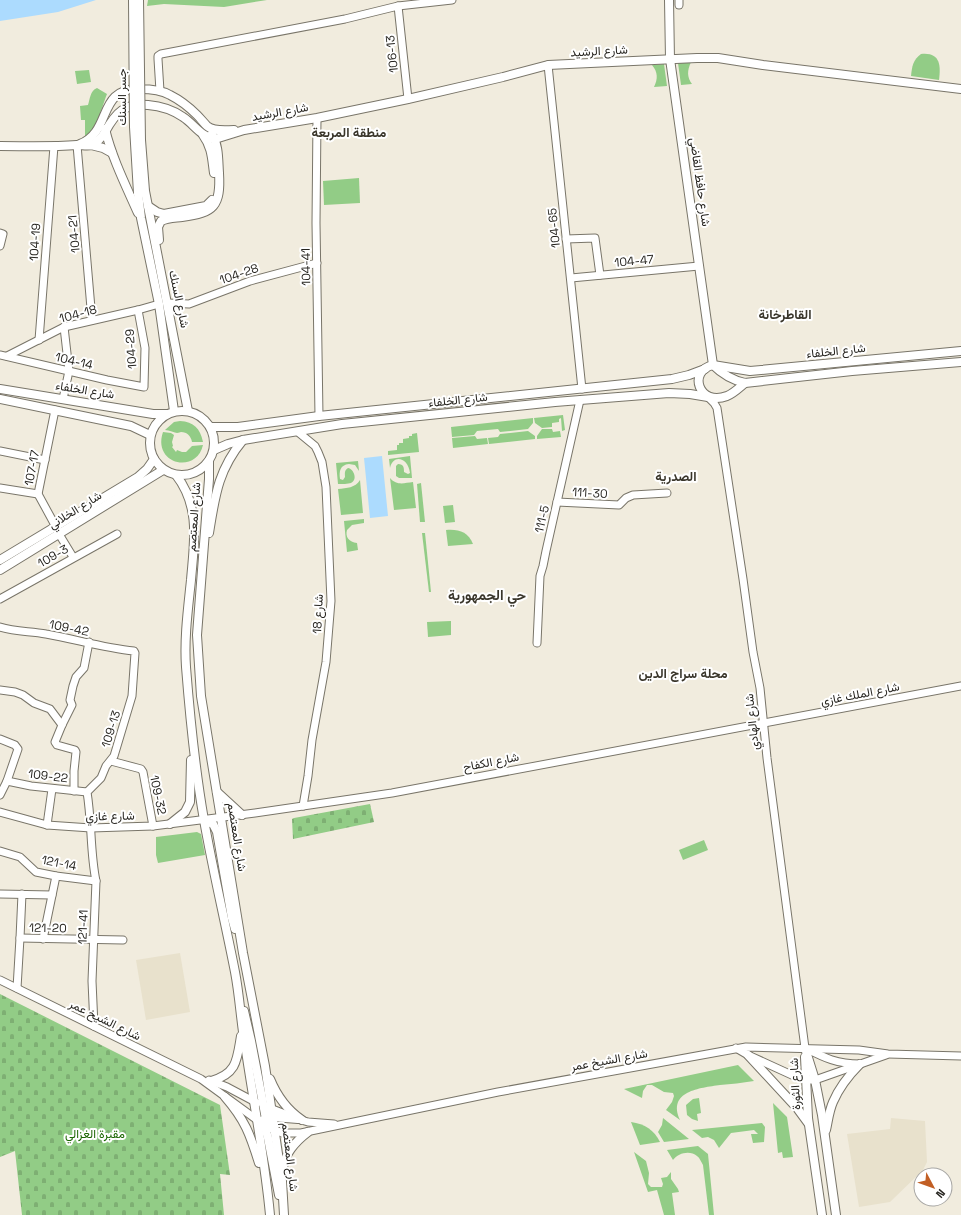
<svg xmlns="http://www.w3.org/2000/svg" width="961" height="1215" viewBox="0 0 961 1215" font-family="'Space Grotesk',Vazirmatn,sans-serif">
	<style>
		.built { fill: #e8e1cc }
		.grass { fill: #92cc86 }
		.cemetery { fill: url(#cemetery-stones) }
		.water { fill: #acdbfe }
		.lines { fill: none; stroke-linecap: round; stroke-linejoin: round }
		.minor-casing { stroke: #797569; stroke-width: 9 }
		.major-casing { stroke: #797569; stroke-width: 10 }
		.minor { stroke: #fff; stroke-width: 7 }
		.major { stroke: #fff; stroke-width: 8 }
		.major-bridge-casing { stroke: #797569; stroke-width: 10; stroke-linecap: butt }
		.major-bridge { stroke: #fff; stroke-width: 8 }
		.labels { text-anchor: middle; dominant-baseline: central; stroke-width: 4; stroke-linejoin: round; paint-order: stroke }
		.street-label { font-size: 12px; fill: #26241f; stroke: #fff }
		.park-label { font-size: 12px; fill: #1b6702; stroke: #fff }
		.neighbourhood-label { font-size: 13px; font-weight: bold; fill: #39352a; stroke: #fff }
		.quarter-label { font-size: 14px; font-weight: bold; fill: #39352a; stroke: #fff }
	</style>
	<defs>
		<pattern id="cemetery-stones" width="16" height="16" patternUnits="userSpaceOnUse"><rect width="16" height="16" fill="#92cc86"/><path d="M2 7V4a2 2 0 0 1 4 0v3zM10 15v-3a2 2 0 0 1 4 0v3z" fill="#7eaf73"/></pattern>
	</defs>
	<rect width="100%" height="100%" fill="#f1ecde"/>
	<g class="built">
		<path d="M180,953L190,1012L146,1020L136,960Z"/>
		<path d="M891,1118L925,1121L927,1162L923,1170L890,1202L859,1207L847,1134L890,1129Z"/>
	</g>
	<g class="grass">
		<path d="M148,0H267L224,7L164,4L147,6Z"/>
		<path d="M921,54C940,52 941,65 939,80L911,76C912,66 913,60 921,54Z"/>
		<path d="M691,62C687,71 687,77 692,84L681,85L678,63Z"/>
		<path d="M664,64L667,86L654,87C658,79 658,72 652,65Z"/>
		<path d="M89,70L91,82L77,84L75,71Z"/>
		<path d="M97,88L107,94C101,109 98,127 85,137V120H81L80,106L88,105C90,99 90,91 97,88Z"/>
		<path d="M359,178L360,203L324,205L323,181Z"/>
		<path d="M563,415L565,430L562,431L561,418L559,419V422L552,423V427L542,428L535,423L534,418Z"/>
		<path d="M533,418V423L528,429L500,432L498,429L477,431L474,435L452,437L451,427Z"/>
		<path d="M180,421C194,422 200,428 203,442H192C191,436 187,432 181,432C180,432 179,433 177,433C175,433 169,430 165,430L174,422Z"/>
		<path d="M542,429H552L553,432L560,431L561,437L537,439V436Z"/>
		<path d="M528,431L535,436V439L489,444L488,438L498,437L500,434Z"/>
		<path d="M163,432L171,433L174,435L172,442L173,446L172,447L176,452L177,450L182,452H186L192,446L203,445C196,475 152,464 163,432Z"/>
		<path d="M417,433L419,452L388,455V451L397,450V445H399V443H403V439L409,438V436H412V434Z"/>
		<path d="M475,436L477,439L487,438L488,444L453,448L452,438Z"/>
		<path d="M410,456L412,478H399L396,476V466L398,464C404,464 404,468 404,472L408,474L410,473C408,457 393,454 390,468L389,459Z"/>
		<path d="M358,461L359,471L355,465L349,464C340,465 339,471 340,479L343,480L345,477C345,473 344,471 348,468C354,469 358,480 351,483C348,484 342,484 338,484L336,463Z"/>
		<path d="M390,478C397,486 404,483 413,482L416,508L394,510Z"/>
		<path d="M360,480L363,513L341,515L338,489C347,488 355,488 360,480Z"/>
		<path d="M421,483L425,522H420L417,484Z"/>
		<path d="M453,505L455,522L445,523L443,506Z"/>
		<path d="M364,519V523L352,525L347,530C345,537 349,542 357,543L358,550L347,552L344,521Z"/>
		<path d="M446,530C459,529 468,532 473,544L448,546Z"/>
		<path d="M422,533H425L431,592H429Z"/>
		<path d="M451,621V635L428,637L427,622Z"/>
		<path d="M197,832L201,834L205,855L158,863L156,855V837Z"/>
		<path d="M704,840L708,850L683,860L679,850Z"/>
		<path d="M738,1065L754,1081C742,1083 731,1084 720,1085C700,1088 667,1091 680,1120L666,1110L672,1102L674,1096L673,1093L664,1092L652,1085H647L643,1091L642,1098L624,1089Z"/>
		<path d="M699,1098L701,1113L697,1114L698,1121L692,1119L687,1115L686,1105L693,1099Z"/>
		<path d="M773,1103L787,1117L793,1157L783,1158L782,1152L778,1153Z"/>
		<path d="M663,1118L689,1139L664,1142L658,1132L662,1125Z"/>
		<path d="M631,1122C645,1124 654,1130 660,1142L640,1145Z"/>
		<path d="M762,1123L765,1127L764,1142L753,1143L751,1134H758L754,1130L731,1133L719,1148L714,1140L708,1137L702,1138L692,1130Z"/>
		<path d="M698,1146L708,1154L714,1215H709L703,1165C701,1162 700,1158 697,1156C690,1150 678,1153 673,1160L667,1150Z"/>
		<path d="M634,1152L646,1161L649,1173L648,1184L651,1187H662L663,1184L661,1178L667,1177L671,1172V1179L678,1189L679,1192L672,1193L675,1215H664L657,1190L648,1192Z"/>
	</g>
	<g class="cemetery">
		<path d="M370,804L374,822L293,839L292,819L294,818Z"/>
		<path d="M0,994L220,1105L230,1175L220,1174L224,1215H22L15,1151L0,1157Z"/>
	</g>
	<g class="water">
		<path d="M0,0H96L58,12L0,21Z"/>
		<path d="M382,456L388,516L370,518L364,458Z"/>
	</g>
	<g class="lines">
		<defs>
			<g id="minor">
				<path d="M679,5V0"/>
				<path d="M398,6L408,99"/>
				<path d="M548,65L582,389"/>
				<path d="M160,91L158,59V56L161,54L345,19L398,6L452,0"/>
				<path d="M317,118L316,223L319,416"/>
				<path d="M77,145L92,320"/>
				<path d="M0,233L3,234L0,246"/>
				<path d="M566,239L595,238L600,275"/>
				<path d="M571,278L699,266"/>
				<path d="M168,303L189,304L250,281L317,263"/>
				<path d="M39,340L54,146"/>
				<path d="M0,355L107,380L144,387L145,348L138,310"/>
				<path d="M7,356L64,327L138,310L159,304"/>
				<path d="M708,397L714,403L717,408L743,579L753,652L760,688L767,758L805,1048C825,1058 837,1064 860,1064"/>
				<path d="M63,399L69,371L64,327"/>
				<path d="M55,410L38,494L56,527"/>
				<path d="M298,432L315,446L318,452L322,462L326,487L331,601L326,662L312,740L308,776L303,806"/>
				<path d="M0,451L45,460"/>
				<path d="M0,488L38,494"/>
				<path d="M557,502L619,505L626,498L633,495L667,493"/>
				<path d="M59,534L73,557"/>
				<path d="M0,599L117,534"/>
				<path d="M0,627C15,632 31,631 46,634C75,639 104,648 134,651L135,653L132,696L114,756L106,766L101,778L87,792C92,822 90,852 96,881L92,981L94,1026"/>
				<path d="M537,643L540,576L543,566L546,551L580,400"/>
				<path d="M0,690L15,692L23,695L34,703L50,709L62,725"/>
				<path d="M0,739L15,745L18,749L7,781L0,795"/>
				<path d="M111,761L141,769L143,772L153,826"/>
				<path d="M7,781L31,786L87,792"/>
				<path d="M74,791V771L76,752L75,750L57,745L55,742L62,725L72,705L70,700L73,686L76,677L84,668L89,642"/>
				<path d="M0,812L47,825L91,828L153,826L255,813L392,793L961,686"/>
				<path d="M47,825L52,789"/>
				<path d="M0,851L20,857L36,872L56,876L96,881"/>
				<path d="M0,894L52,895"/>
				<path d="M20,938L123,940"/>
				<path d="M43,939L56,876"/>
				<path d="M0,980L201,1079L260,1122"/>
				<path d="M17,988L20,938L22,894"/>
				<path d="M736,1048L748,1055L794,1076L806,1080H815L886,1055"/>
				<path d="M209,1080L227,1087L257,1103"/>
				<path d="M267,1107L298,1119L308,1122L334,1124"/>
				<path d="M271,1128L282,1133H301L498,1092L746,1047L859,1050L888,1054L961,1056"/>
			</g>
			<g id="major">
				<path d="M669,0L670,59L713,365"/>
				<path d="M105,129C112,158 126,186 138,213"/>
				<path d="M203,135C212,147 212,159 214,173"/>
				<path d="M80,144C113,131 96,88 140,89C150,89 161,90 170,95C180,100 189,107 197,115C200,118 204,123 207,126C214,132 226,130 234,130"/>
				<path d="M91,145L103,148L112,153"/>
				<path d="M0,146C26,146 51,147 77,145C82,145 88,146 92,145C98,142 102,137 105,132C116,112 125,103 148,105C160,106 173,110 183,117C194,124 201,137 215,139L244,130L317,118L408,99L503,77L548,65L697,58H718L763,65L961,89"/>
				<path d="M145,191L188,411"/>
				<path d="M138,193L141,218L159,304L174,411"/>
				<path d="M148,206L157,212L164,214L206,206L212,200"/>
				<path d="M159,240L158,227L161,221C168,218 175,218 182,217C214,213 221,206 219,173C218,160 219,146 212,134"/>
				<path d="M713,365C722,374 732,380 745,383L852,371L961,362"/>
				<path d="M745,383C739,388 733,394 727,396C699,407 687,371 713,365L750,371L961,351"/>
				<path d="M0,389L153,414H167"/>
				<path d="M0,399L131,426L150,435"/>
				<circle cx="182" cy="443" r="32"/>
				<path d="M211,427H238L319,416L672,379L689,375L705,369"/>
				<path d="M214,450L228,444L243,440L342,424L555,402L669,393L690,394L708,397"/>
				<path d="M209,461V479L197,635L201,696L243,953L265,1066L282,1181L284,1215"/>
				<path d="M176,475C201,507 194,543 191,580C188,609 184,638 186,667C190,718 195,769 204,820C213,871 225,921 235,972C240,998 241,1025 246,1051C254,1105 265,1160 270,1215"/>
				<path d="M209,533C215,496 218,470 243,440"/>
				<path d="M0,560L138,477L147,469L154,459"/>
				<path d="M0,570L163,470"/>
				<path d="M217,792L242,815"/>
				<path d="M204,820L213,824L217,832L232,918L235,929"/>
				<path d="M170,824L185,812L190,802L191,760"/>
				<path d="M244,1011L251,1041L266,1119L268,1124L275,1131"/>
				<path d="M805,1048L815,1080L822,1115L836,1215"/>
				<path d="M748,1055L797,1108L808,1123"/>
				<path d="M805,1057L808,1118L822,1215"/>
				<path d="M270,1079C277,1096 287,1110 302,1120"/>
				<path d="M211,1081C237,1074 237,1060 241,1036"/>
				<path d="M225,1097C245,1120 250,1134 259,1163"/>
				<path d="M269,1118L273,1117L298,1119"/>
				<path d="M263,1120L268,1138L279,1195"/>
				<path d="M826,1130C828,1121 829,1111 833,1102C839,1088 849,1075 860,1064"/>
				<path d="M283,1170C283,1155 296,1141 308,1132"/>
			</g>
		</defs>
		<use href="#minor" class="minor-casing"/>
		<use href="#major" class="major-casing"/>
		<use href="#minor" class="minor"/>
		<use href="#major" class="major"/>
		<defs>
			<g id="major-bridge">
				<path d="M133,0L134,127L138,193"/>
				<path d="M139,0L141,140L145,191"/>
			</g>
		</defs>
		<use href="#major-bridge" class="major-bridge-casing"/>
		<use href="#major-bridge" class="major-bridge"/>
	</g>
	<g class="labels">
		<g class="street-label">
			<text transform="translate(599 51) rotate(-3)">شارع الرشيد</text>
			<text transform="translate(392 54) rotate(-96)">106-13</text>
			<text transform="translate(122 97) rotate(-90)">جسر السنك</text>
			<text transform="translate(280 112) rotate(-10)">شارع الرشيد</text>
			<text transform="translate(700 182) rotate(82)">شارع حافظ القاضي</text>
			<text transform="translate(554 228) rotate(-96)">104-65</text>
			<text transform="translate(74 234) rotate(-95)">104-21</text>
			<text transform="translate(35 242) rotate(-86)">104-19</text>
			<text transform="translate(634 261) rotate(-5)">104-47</text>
			<text transform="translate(306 267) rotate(-91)">104-41</text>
			<text transform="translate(239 274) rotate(-19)">104-28</text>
			<text transform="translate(179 299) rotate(78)">شارع السنك</text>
			<text transform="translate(78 314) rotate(-15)">104-18</text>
			<text transform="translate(131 349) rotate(-94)">104-29</text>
			<text transform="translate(836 351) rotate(-6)">شارع الخلفاء</text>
			<text transform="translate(74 361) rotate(13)">104-14</text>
			<text transform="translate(85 390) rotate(9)">شارع الخلفاء</text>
			<text transform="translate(458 400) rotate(-6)">شارع الخلفاء</text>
			<text transform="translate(32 468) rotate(-79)">107-17</text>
			<text transform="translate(590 493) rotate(3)">111-30</text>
			<text transform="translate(75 510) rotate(-32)">شارع الخلاني</text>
			<text transform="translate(194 517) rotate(-86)">شارع المعتصم</text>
			<text transform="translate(542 519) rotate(-77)">111-5</text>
			<text transform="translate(53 556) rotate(-30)">109-3</text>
			<text transform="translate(318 614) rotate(-87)">شارع 18</text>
			<text transform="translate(69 628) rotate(11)">109-42</text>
			<text transform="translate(860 694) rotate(-11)">شارع الملك غازي</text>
			<text transform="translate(752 722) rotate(-96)">شارع الهادي</text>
			<text transform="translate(111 729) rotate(-73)">109-13</text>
			<text transform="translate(491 762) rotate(-11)">شارع الكفاح</text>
			<text transform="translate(48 776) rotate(7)">109-22</text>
			<text transform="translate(158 795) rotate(78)">109-32</text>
			<text transform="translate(110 816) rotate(-1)">شارع غازي</text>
			<text transform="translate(237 837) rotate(81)">شارع المعتصم</text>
			<text transform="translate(59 863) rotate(11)">121-14</text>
			<text transform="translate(83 927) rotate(-88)">121-41</text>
			<text transform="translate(48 928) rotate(1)">121-20</text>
			<text transform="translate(105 1020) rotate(26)">شارع الشيخ عمر</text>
			<text transform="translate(609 1060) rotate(-10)">شارع الشيخ عمر</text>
			<text transform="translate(795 1084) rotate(-93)">شارع الثورة</text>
			<text transform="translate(290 1157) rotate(83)">شارع المعتصم</text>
		</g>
		<g class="park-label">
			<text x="95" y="1134">مقبرة الغزالي</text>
		</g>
		<g class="neighbourhood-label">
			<text x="349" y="132">منطقة المربعة</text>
			<text x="785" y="314">القاطرخانة</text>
			<text x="676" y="476">الصدرية</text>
			<text x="683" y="673">محلة سراج الدين</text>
		</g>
		<g class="quarter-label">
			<text x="487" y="595">حي الجمهورية</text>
		</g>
	</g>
	<g transform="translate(933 1187) rotate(131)"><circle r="19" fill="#ffffff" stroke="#a8a7a5"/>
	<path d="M0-3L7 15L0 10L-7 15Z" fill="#c25f24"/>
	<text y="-6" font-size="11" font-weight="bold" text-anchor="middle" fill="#26241f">N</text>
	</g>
</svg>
